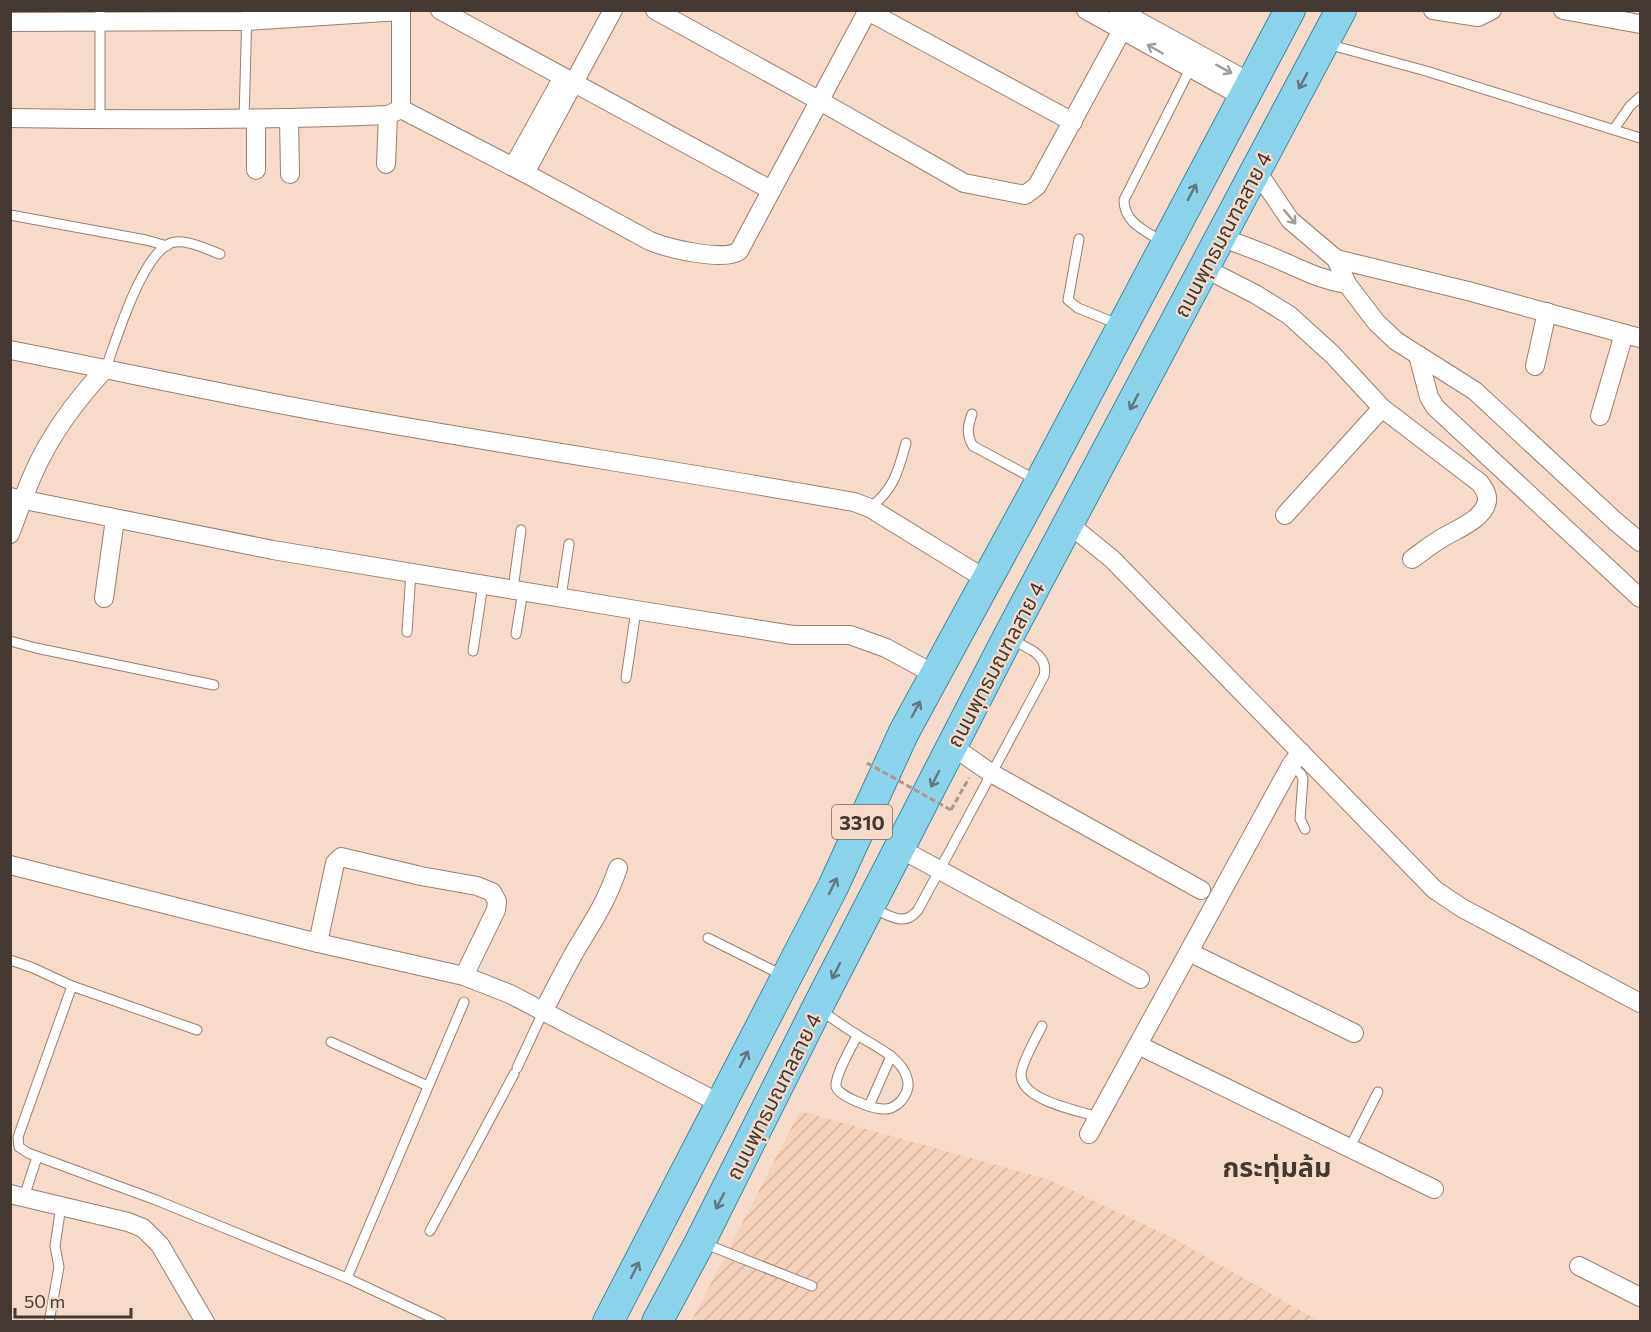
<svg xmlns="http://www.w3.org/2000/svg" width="1651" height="1332" viewBox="0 0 1651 1332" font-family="Commissioner,'Noto Sans Thai',sans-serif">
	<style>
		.industrial { fill: url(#industrial-furrows) }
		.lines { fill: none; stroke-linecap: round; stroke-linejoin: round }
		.lane-casing { stroke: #977f6f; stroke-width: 11 }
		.street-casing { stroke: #977f6f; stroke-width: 20 }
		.primary-casing { stroke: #408ba3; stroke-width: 32 }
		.path { stroke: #ac988b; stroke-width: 3; stroke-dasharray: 6 3; stroke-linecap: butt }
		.lane { stroke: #fff; stroke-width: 9 }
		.street { stroke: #fff; stroke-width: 18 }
		.primary { stroke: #8bd4ec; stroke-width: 30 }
		.path-bridge { stroke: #ac988b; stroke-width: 3; stroke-dasharray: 6 3; stroke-linecap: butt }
		.oneway { stroke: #a19c98 }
		.oneway2 { stroke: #60777c }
		.labels { text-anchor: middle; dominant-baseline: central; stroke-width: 4.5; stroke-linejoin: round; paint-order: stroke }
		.shield { fill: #f6dbca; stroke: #796a60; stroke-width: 1.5 }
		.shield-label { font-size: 20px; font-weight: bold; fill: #433932 }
		.street-label { font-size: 21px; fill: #433932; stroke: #f6dbca }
		.district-label { font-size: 27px; font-weight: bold; fill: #433932; stroke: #f6dbca }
	</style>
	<defs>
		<pattern id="industrial-furrows" width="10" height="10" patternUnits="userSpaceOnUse" patternTransform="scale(1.5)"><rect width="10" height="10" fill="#f3d1bb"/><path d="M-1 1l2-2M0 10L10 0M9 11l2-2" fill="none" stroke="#d2b4a1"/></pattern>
	</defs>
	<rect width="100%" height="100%" fill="#f6dbca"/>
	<path class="industrial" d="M800,1111L1047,1179L1171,1237L1319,1321L691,1322Z"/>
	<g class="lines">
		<defs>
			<g id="lane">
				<path d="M1327,44L1426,71L1640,138"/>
				<path d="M244,119L247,10"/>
				<path d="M100,120V10"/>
				<path d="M1614,129L1630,106L1640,97"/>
				<path d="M10,215L146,240L167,246"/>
				<path d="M1079,239L1068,300L1078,308L1120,325"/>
				<path d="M1163,242C1146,231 1124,223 1124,200L1190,69"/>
				<path d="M106,368C116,340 142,254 171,243C185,238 206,249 220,254"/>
				<path d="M972,414C968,425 966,435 973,446L1038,481"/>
				<path d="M870,508C894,489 898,472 906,443"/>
				<path d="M513,589L521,530"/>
				<path d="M561,597L569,544"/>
				<path d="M407,632L411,572"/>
				<path d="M516,634L523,591"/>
				<path d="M10,641L36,648L214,685"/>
				<path d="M473,651L483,584"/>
				<path d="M626,678L636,610"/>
				<path d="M1291,765L1301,774L1303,779L1300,819L1305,829"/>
				<path d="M872,908C889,915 904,928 918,910L1044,676C1049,655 1028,648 1012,640"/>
				<path d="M708,938L784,976"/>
				<path d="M10,960L31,967L72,986"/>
				<path d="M822,1011C833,1019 844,1027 856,1034C873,1046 901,1056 907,1078C909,1084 908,1090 905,1095C901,1103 892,1110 883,1109C873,1109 837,1096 836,1086C835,1075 852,1046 857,1036"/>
				<path d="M1042,1026C1036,1038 1022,1062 1021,1074C1020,1100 1079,1111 1099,1117"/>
				<path d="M197,1030L72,986L18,1137L19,1147L28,1153L156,1200L347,1278"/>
				<path d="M331,1042L428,1086"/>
				<path d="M517,1068L543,1012"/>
				<path d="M869,1106L891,1056"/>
				<path d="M1350,1147L1378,1092"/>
				<path d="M24,1197L37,1157"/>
				<path d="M430,1231L514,1074"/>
				<path d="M703,1243L812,1286"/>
				<path d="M49,1322L59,1267L55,1246L61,1206"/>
				<path d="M441,1322L347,1278L464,1002"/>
			</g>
			<g id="street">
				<path d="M401,10V109L525,173L650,241C667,248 724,262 739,251L868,10"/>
				<path d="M440,10L771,190"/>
				<path d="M655,10L820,101L964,183L1025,195L1037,186L1133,10"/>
				<path d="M866,10L1073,122"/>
				<path d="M1086,10L1243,97"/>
				<path d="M1118,10L1251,83"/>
				<path d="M1433,10L1478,17L1492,10"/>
				<path d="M1563,10L1640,24"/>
				<path d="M10,22L247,21L401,11"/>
				<path d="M10,118C136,120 262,120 388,115L401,109"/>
				<path d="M289,118L290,174"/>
				<path d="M386,164L388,115"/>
				<path d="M513,167L562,79"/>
				<path d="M256,170V119"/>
				<path d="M1256,170L1290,220L1336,259L1347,284L1376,322L1396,341L1475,391L1615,521L1640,542"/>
				<path d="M525,173L613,10"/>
				<path d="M1220,237C1239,244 1259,251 1277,259C1301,269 1320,280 1347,284"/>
				<path d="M1336,259L1468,291L1640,338"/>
				<path d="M1204,268L1255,294L1289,315L1333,355L1382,408L1480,483C1484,489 1488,494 1487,501C1484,519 1457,529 1444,537C1433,543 1422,552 1412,559"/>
				<path d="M10,350C123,372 236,397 349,417C517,447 686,472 854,502L870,508L987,580"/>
				<path d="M1418,355L1429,397L1435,407L1640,598"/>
				<path d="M1535,366L1547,312"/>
				<path d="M1600,416L1624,334"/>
				<path d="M10,497L273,550L636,610L793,635H850L886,648L921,667L934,677"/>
				<path d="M1285,515L1382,408"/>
				<path d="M1069,524L1112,559L1435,890L1462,908L1640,1003"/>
				<path d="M10,534C18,513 25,492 34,472C51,434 78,398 106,368"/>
				<path d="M104,598L115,519"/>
				<path d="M952,746L991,773L1201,890"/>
				<path d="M899,848L1140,979"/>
				<path d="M10,865L318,943L464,976L510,994L721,1104"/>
				<path d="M318,943L335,863L341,857L421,876L477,886L492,892L497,901L496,910L464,976"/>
				<path d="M1189,952L1354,1033"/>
				<path d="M543,1012C556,987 568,962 583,938C599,912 608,897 618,868"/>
				<path d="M1138,1045L1434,1189"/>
				<path d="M1089,1134L1291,765L1301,752"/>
				<path d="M10,1194L128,1222L143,1228L160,1245L205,1322"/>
				<path d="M1579,1266L1640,1297"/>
			</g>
			<g id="primary">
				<path d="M608,1322L833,887L904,732L1040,482L1290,10"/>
				<path d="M657,1322L700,1242L817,1008L1008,637L1341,10"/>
			</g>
		</defs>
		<use href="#lane" class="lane-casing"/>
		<use href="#street" class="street-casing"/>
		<use href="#primary" class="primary-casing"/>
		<path class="path" d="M951,810L969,778"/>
		<use href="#lane" class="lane"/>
		<use href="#street" class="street"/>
		<use href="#primary" class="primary"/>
		<path class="path-bridge" d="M867,763L951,810"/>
	</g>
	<defs><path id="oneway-shaft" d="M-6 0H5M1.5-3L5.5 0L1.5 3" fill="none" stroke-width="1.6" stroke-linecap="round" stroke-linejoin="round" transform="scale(1.5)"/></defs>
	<g class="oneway">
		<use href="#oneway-shaft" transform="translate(1155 49) rotate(-150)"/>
		<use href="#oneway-shaft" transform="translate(1224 69) rotate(29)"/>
		<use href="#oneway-shaft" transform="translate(1290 217) rotate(50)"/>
	</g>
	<g class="oneway2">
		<use href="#oneway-shaft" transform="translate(1303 81) rotate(118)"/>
		<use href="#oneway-shaft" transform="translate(1192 192) rotate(-62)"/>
		<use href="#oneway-shaft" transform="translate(1134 402) rotate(118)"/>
		<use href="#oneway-shaft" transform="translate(916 709) rotate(-62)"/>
		<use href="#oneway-shaft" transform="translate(935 779) rotate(117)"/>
		<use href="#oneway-shaft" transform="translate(833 886) rotate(-64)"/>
		<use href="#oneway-shaft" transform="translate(836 971) rotate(117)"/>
		<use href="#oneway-shaft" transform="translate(744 1059) rotate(-63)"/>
		<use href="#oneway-shaft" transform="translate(720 1201) rotate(117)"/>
		<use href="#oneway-shaft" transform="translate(635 1270) rotate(-63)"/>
	</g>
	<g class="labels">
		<rect class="shield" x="832" y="805" width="60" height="34" rx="4.5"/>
		<g class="shield-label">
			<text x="862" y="822">3310</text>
		</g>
		<g class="street-label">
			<text transform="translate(1222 234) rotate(-62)">ถนนพุทธมณฑลสาย 4</text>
			<text transform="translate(995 664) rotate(-62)">ถนนพุทธมณฑลสาย 4</text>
			<text transform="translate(773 1096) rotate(-63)">ถนนพุทธมณฑลสาย 4</text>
		</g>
		<g class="district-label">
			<text x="1277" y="1166">กระทุ่มล้ม</text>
		</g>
	</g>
	<rect width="1651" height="1332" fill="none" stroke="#433932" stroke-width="24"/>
	<path d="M15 1308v9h116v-9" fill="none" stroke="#433932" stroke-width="3"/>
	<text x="24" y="1308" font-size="18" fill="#433932" stroke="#f6dbca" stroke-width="4.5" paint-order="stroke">50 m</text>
</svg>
